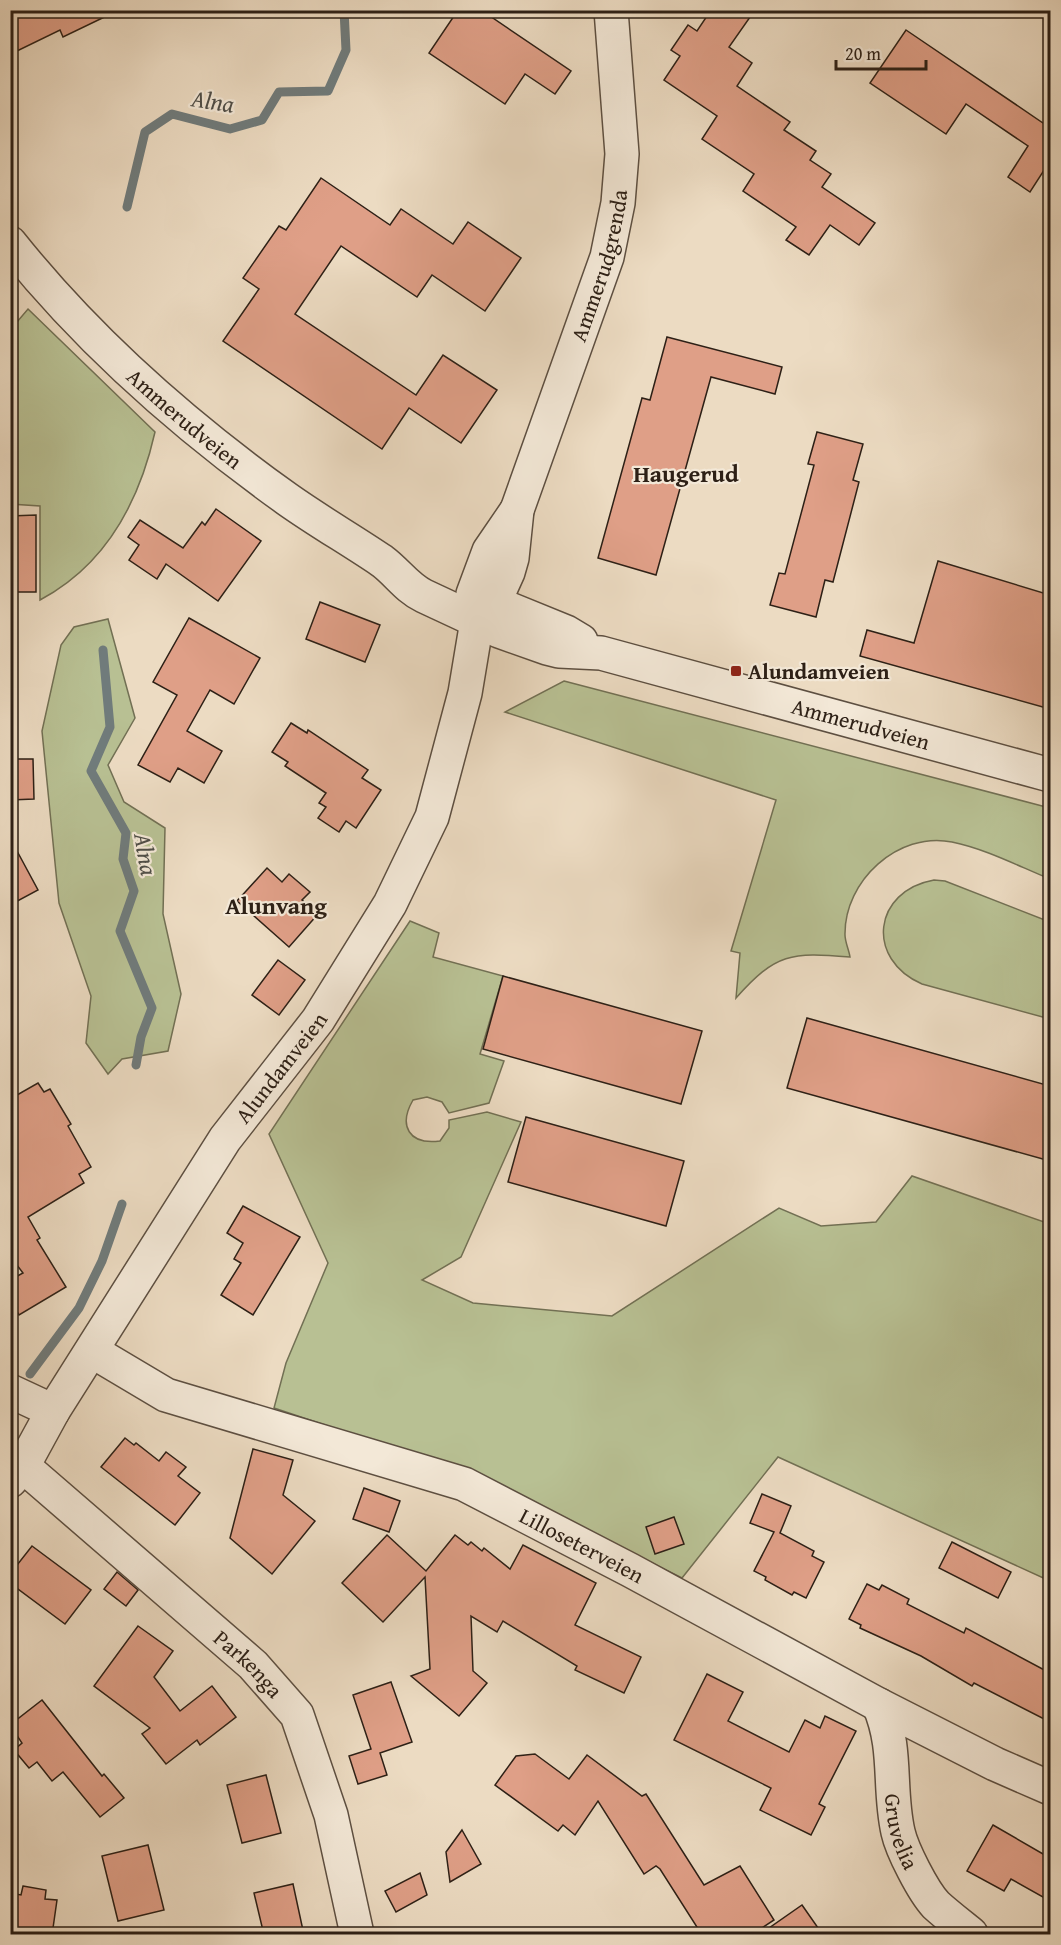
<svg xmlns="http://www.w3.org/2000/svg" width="1061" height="1945" viewBox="0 0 1061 1945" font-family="'Gentium Book Plus',serif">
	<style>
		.green { fill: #b8c093; stroke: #727054; stroke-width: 1.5 }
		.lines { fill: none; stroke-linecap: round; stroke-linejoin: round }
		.stream { stroke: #707b7b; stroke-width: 9 }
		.building { fill: #df9f87; stroke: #2d2016; stroke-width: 1.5 }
		.minor-casing { stroke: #5d4f41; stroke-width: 36 }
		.minor { stroke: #f3e8d7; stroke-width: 33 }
		.poi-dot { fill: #8f2418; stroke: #f3e8d7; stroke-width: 2 }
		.labels { text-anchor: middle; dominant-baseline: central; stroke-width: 4.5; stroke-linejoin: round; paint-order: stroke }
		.street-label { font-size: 22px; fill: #2d2016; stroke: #f3e8d7 }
		.poi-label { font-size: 22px; font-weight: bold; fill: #2d2016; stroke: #f3e8d7; text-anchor: start }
		.water-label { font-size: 24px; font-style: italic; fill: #4f4e48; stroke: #f3e8d7 }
		.neighbourhood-label { font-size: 24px; font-weight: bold; fill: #2d2016; stroke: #f3e8d7 }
	</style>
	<rect width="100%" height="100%" fill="#ecdbc2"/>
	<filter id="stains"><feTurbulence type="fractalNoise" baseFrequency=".00333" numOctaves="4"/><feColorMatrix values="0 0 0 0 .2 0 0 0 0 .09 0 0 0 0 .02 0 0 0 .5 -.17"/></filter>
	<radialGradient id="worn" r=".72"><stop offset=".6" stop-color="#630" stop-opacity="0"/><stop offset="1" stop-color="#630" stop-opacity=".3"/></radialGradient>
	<g class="green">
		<path d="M28,309L155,432C139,503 106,565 40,600V506L10,504L11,329Z"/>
		<path d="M108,619L135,718L108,765L124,802L165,828L163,914L181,994L168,1051L122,1059L108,1074L86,1043L91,996L59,903L42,731L61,645L74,627Z"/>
		<path d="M564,681L1050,808V879C1018,866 986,849 952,842C898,831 844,881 845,935C845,942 849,950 850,957C791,952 776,953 736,998L740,953L731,951L776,800L505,712Z"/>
		<path d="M934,880L945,881L1050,922V1019L922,984C865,959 873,891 934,880Z"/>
		<path d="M410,921L439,933L433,957L503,976L480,1054L504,1061L489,1103L449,1113L442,1102L427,1097L413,1100C398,1126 409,1145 440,1141L449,1128V1120L487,1112L521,1122L461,1257L422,1280L473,1303L612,1316L779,1208L821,1226L876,1222L912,1176L1050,1224V1581L778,1457L682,1578L480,1477L274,1408L286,1363L328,1263L269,1134Z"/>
	</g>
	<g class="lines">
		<g class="stream">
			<path d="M127,207L145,132L172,114L230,129L262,120L279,92L328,91L346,50L344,10"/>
			<path d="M103,650L110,727L91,771L126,833L123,859L134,891L120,931L152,1008L141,1037L136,1065"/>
			<path d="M30,1374L79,1308L102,1261L122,1204"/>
		</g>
	</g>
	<g class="building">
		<path d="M10,10H119L63,37L60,30L17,51L10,38Z"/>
		<path d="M458,10H481L571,71L555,94L525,74L505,104L429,53Z"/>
		<path d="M711,10H755L729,47L752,63L737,86L790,122L784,130L816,151L810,160L831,174L822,187L875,223L859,245L830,225L809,255L786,240L796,227L743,191L754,174L702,139L717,116L664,80L680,56L671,50L688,25L697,31Z"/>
		<path d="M906,30L1043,123L1050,113V161L1030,192L1008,177L1028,146L966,104L946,134L870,83Z"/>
		<path d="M321,178L390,225L401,209L453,244L468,222L521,258L485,311L432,275L417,297L341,246L295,314L416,395L443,355L497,390L461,443L409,408L382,449L223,341L259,289L243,278L279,226L286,230Z"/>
		<path d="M667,337L782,367L775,394L711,377L656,575L598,558L642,398L650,400Z"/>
		<path d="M817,432L863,444L853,480L859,482L833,582L825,580L816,617L770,605L779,573L785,574L814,465L808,464Z"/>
		<path d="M216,509L261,541L218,601L166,564L157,579L129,560L139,545L128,537L140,520L183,548L202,522L205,525Z"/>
		<path d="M36,515V592H10V516Z"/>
		<path d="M938,561L1050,595V709L860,656L867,630L914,643Z"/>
		<path d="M320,602L380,625L365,662L306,639Z"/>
		<path d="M189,618L260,658L234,704L210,690L187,731L222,751L204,783L178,768L170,782L138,765L177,695L153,682Z"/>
		<path d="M291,723L307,733L308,730L368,770L362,778L381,790L356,828L346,821L339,832L318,818L326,807L319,803L326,793L285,766L288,762L272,752Z"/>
		<path d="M10,759H33L34,799L10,800Z"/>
		<path d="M10,838L38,890L10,905Z"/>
		<path d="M267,868L282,882L289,874L310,892L302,900L318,914L289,947L237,901Z"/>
		<path d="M278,960L305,980L279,1015L252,995Z"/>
		<path d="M503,976L702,1031L681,1104L483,1049Z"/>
		<path d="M807,1018L1050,1086V1161L787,1088Z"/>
		<path d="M38,1083L44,1092L50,1089L71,1124L68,1126L91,1167L79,1174L84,1183L28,1217L40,1238L37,1240L66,1287L19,1315L10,1300V1280L23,1273L10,1256V1099Z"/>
		<path d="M526,1117L684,1161L666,1226L508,1182Z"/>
		<path d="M243,1206L300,1237L253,1315L221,1295L241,1263L234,1259L243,1243L227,1233Z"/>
		<path d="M125,1438L134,1445L136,1443L159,1461L166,1452L186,1467L178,1476L200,1493L175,1525L101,1467Z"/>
		<path d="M253,1449L293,1460L283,1495L315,1521L272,1574L230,1538Z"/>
		<path d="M364,1488L400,1501L389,1532L353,1519Z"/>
		<path d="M762,1494L791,1506L780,1533L814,1551L812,1556L824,1562L806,1598L794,1592L792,1595L765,1580L766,1577L754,1571L774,1532L750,1523Z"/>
		<path d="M674,1517L684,1544L655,1554L646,1527Z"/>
		<path d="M387,1535L426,1571L455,1535L468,1545L471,1542L482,1551L484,1548L510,1569L523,1545L596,1583L575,1625L641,1657L624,1693L575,1670L577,1666L503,1621L497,1632L471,1616L473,1671L487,1683L459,1716L411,1676L430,1669L425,1577L383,1622L342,1583Z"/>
		<path d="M952,1542L1011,1572L998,1598L939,1568Z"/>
		<path d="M32,1546L91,1590L65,1624L10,1583V1574Z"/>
		<path d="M117,1572L138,1590L126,1606L104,1589Z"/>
		<path d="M867,1584L879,1590L882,1585L909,1599L907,1604L964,1633L966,1628L1050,1673V1722L974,1683L972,1686L921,1656L860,1628L861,1625L849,1619Z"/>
		<path d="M138,1626L173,1651L154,1677L180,1711L212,1686L236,1717L200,1745L197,1740L166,1764L142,1734L150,1728L94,1686Z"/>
		<path d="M707,1674L743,1692L728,1721L789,1752L805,1720L820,1728L825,1716L856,1731L819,1804L825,1807L811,1835L760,1810L771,1788L674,1740Z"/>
		<path d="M391,1682L412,1742L380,1753L387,1775L358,1784L349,1756L371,1749L353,1695Z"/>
		<path d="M42,1700L102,1776L104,1774L124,1798L100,1817L63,1772L52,1781L37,1762L29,1768L14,1750L22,1743L10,1725Z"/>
		<path d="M535,1754L569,1779L587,1755L642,1796L646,1794L704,1885L740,1866L774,1920L751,1935H702L660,1869L656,1866L644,1874L598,1801L575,1835L563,1825L558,1831L495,1785L516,1756Z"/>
		<path d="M266,1775L281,1833L242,1843L227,1785Z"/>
		<path d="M993,1825L1050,1858V1901L1011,1879L1004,1891L967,1871Z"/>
		<path d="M462,1830L481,1864L450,1882L446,1852Z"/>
		<path d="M148,1845L164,1910L118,1921L102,1856Z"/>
		<path d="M420,1873L427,1895L396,1912L385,1891Z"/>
		<path d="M293,1884L304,1935H264L254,1893Z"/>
		<path d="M23,1886L46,1890L45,1899L57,1900L52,1935H10V1893L21,1895Z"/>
		<path d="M802,1905L823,1935H759Z"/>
	</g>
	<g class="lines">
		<defs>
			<g id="minor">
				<path id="s1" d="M10,243C89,342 185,426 287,499C318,521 351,540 382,561C397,572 407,588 424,596L499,631L547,648L559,651L601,653L1050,775"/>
				<path d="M475,595L566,632L581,641"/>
				<path id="s2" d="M477,621L494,603L508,572L512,558L517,510L607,257L618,203L622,154L611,10"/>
				<path id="s3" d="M92,1351L166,1395L464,1484L630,1570L879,1705L995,1764L1050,1788"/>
				<path d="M10,1391L53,1411"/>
				<path id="s4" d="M23,1466L253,1665L297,1715L331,1815L357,1934"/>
				<path id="s5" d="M10,1481L23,1466L53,1411L225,1139L318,1020L390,904L432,817L465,693L477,621L472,609L473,594L489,551L517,510"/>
				<path id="s6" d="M879,1705C898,1749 888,1788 898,1832C902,1850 923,1891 936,1905C947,1915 960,1925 971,1934"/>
			</g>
		</defs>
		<use href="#minor" class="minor-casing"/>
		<use href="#minor" class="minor"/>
	</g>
	<rect class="poi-dot" x="730" y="665" width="12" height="12" rx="3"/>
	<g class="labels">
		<g class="street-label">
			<text stroke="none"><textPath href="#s2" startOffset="380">Ammerudgrenda</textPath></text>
			<text stroke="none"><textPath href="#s1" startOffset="248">Ammerudveien</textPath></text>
			<text stroke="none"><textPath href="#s1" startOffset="1004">Ammerudveien</textPath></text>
			<text stroke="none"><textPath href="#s5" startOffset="495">Alundamveien</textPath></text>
			<text stroke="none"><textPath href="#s3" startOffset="530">Lilloseterveien</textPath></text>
			<text stroke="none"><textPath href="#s4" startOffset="300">Parkenga</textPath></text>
			<text stroke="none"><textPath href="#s6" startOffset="129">Gruvelia</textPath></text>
		</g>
		<g class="poi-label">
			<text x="748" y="671">Alundamveien</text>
		</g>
		<g class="water-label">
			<text transform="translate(213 101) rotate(9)">Alna</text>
			<text transform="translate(146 854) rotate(80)">Alna</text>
		</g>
		<g class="neighbourhood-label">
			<text x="686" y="473">Haugerud</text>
			<text x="276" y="905">Alunvang</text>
		</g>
	</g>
	<rect width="1061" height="1945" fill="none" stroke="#ecdbc2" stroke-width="36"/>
	<rect x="12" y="12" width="1037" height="1921" fill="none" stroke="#2d2016" stroke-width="3"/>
	<rect x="18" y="18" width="1025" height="1909" fill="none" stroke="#2d2016" stroke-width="1.5"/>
	<path d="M836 60v9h90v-9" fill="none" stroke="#2d2016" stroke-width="3"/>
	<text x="845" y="60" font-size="18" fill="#2d2016" stroke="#f3e8d7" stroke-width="4.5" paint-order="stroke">20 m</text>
	<rect width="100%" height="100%" filter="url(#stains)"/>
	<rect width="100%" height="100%" fill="url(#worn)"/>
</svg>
